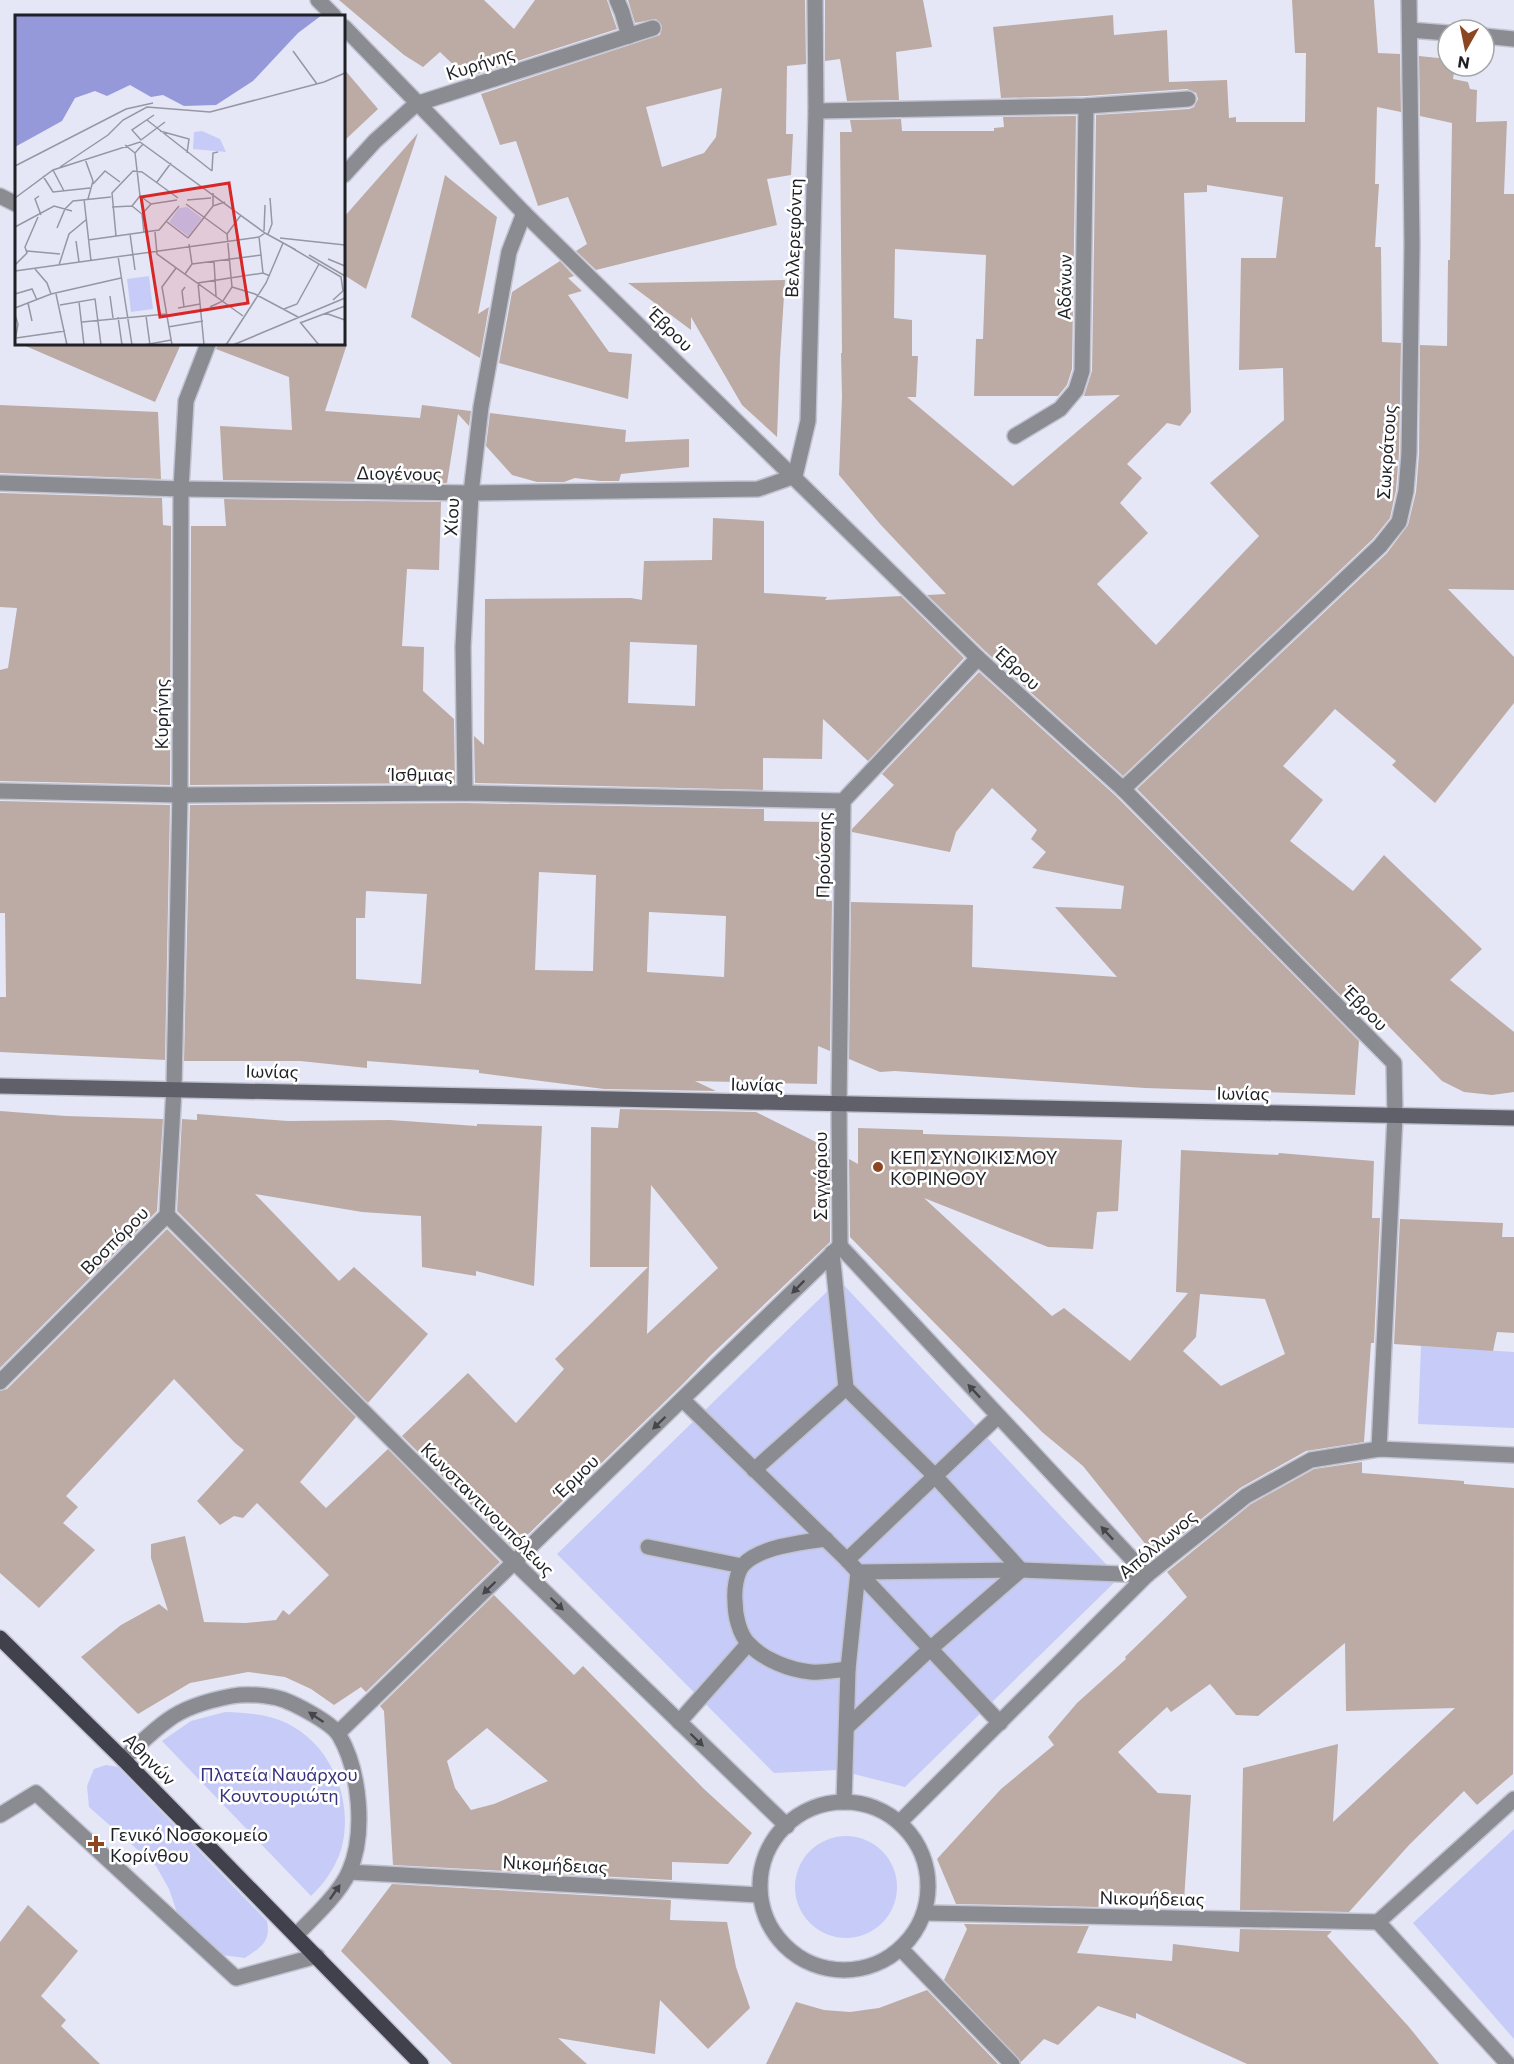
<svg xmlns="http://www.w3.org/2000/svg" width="1514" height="2064" viewBox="0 0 1514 2064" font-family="Commissioner,sans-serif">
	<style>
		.green { fill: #c7cbf7 }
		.building { fill: #bcaba4; fill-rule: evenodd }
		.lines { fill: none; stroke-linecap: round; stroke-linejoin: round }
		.lane-casing { stroke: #c1c3d1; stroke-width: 18 }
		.street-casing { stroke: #c1c3d1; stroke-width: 18 }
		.secondary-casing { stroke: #c1c3d1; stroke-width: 18 }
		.primary-casing { stroke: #c1c3d1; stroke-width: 18 }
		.lane { stroke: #8b8b92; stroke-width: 15 }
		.street { stroke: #8b8b92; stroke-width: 15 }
		.secondary { stroke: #5f6069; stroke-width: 15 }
		.primary { stroke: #40414c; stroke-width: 15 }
		.oneway { fill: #45454b }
		.poi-dot { fill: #8c4621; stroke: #fff; stroke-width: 2 }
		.labels { text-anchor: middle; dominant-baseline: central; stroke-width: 5; stroke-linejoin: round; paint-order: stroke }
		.street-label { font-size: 18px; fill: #1f2025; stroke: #fff }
		.poi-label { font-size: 18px; fill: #1f2025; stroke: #fff; text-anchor: start }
		.park-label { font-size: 18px; fill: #36317c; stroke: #fff }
		.inset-road { fill: none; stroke: #9697a3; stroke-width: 1.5 }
		.view { fill: #d62828; fill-opacity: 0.15; stroke: #d62828; stroke-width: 3 }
		.inset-edge { fill: none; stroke: #1f2025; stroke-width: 3 }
	</style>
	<rect width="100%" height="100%" fill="#e5e7f7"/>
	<g class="green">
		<path d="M839,1280L1119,1578L905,1787L838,1770L774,1773L557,1554Z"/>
		<path d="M1421,1346L1514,1352V1428L1418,1424Z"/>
		<path d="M225,1712C248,1713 271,1714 292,1726C334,1749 354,1805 341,1850C335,1868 324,1884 311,1896L162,1741L191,1721Z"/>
		<path d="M106,1765L118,1767L267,1921C271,1942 261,1947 245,1958L222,1955L182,1927L169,1889L156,1866L89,1807L87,1786L94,1769Z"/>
		<path d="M1514,1829V2039L1413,1923Z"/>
		<circle cx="846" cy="1887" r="51"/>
	</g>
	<g class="building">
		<path d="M339,0H484L514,29L535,0H607L617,29L474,75L470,65L462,73L440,52L423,67L404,55Z"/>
		<path d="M628,0H805L806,64L787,66L786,134H793L791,175L767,179L777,225L596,270L576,251L587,244L568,197L538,206L516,141L500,145L481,94L660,35L662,26L656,19L635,23ZM722,88L716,137L704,153L662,167L646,107Z"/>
		<path d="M825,0H923L932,47L896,52L899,100L847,101L840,59L825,61Z"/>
		<path d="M1292,0H1374L1378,53L1400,54L1401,112L1377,107L1375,184H1379L1375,247H1381L1382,342L1401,343L1399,453L1396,490L1390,518L1373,539L1123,776L985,651L927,595L946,594L880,524L839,475L842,397L841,353H842L840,132H852L850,120L901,119L902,131H994V128L1004,127L1003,117L1076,116L1072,369L1067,385L1058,396H974L976,339H983L986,255L895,249L894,318L912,320V356H918L916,397H907L1013,486L1120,395L1084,396L1092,371L1096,115L1189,109L1194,107L1198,99L1196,93L1187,89L1086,96L1001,98L993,27L1113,15L1114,35L1167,30L1169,82L1227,80L1229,118L1236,117V122H1305L1306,53H1295ZM1207,185L1283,197L1276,258H1241L1239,370L1283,368L1284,420L1210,483L1259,536L1156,645L1097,584L1148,533L1120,503L1142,478L1127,464L1167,423L1180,426L1191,412L1184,193L1207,192Z"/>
		<path d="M1419,56L1448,59V66H1455L1453,79L1468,82L1470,89L1477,90L1476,122L1507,121L1504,194H1514V590L1448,589L1514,657V703L1435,803L1392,765L1396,761L1335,709L1283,766L1323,800L1290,841L1353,891L1384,855L1482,949L1450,980L1514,1032V1092L1492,1095L1464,1092L1442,1081L1362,999L1360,1015L1137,789L1387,553L1408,525L1416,492L1419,454L1420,345L1447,346L1448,260H1450L1452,123L1420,116Z"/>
		<path d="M344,69L378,109L344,141Z"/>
		<path d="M418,133L366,289L344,275V217Z"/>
		<path d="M445,175L497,217L478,314L489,307L480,358L411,317Z"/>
		<path d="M560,261L574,276L568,278L582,291L568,295L609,352L632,354L628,399L499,363L512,292Z"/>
		<path d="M785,280L780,358L777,437L742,405L691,317V330L628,283Z"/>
		<path d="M21,344H181L155,402Z"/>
		<path d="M218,344H347L325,411L420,418L422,405L471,411L469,426L458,414L447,483L223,480L220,426L292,430L289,377L216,349Z"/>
		<path d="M0,405L158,412L161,479L0,473Z"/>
		<path d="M490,413L626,430L625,442L689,439V467L621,474L619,481H600L575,478L564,482H537L512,475L486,446Z"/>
		<path d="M0,493L162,498L163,525L171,526L170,785L0,781V670L8,668L17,608L0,607Z"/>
		<path d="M224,499L441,502L439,570L407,569L402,646L424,647L423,691L454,719L455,783L190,785L191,526H226Z"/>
		<path d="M713,518L764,521V593L827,597L825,600L901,596L964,658L868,761L823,719L822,759L763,758V790L475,783L474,736L484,745L485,599L631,598L642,600L644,561L712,560ZM630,642L697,645L695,706L628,703Z"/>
		<path d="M979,672L1116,796L1359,1041L1355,1095L1145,1088L895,1071L880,1072L849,1059L851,902L973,905L972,967L1117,977L1055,907L1121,909L1124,886L1032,868L1046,852L1031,839L1037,830L992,788L956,832L950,852L852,832V829L894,785L882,774Z"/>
		<path d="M0,801L170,805L165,1060L0,1052V997H6L5,913H0Z"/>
		<path d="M465,803L764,809V821L829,822L826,901H832L830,1051L818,1046L817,1084L695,1081L716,1091L604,1089L479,1073V1070L367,1061V1068L300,1061H184L190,805ZM539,872L596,875L593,971L535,970ZM366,891L427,894L421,984L356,979V918H365ZM649,912L726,916L724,977L647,972Z"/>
		<path d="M620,1109L756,1112L830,1149V1242L710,1356L683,1384L514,1548L402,1436L468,1373L516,1423L564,1369L555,1359L648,1267H590L591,1127L618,1128ZM651,1185L718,1268L647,1334L649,1265Z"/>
		<path d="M0,1111L66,1116L163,1119L157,1211L0,1368Z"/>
		<path d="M197,1114L288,1121L390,1120L477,1126V1124L542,1126L534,1286L476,1271V1276L422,1267L421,1216L362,1212L255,1194L339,1281L354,1267L428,1334L368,1403L177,1211L182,1119L197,1120Z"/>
		<path d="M858,1128L923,1130V1134L1122,1140L1118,1211L1097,1212L1093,1249L1048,1247L924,1198L1052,1316L1064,1308L1130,1361L1188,1293L1176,1292L1181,1150L1278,1155L1279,1153L1374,1161L1372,1218H1380L1374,1343H1371L1364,1442L1306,1451L1240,1488L1155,1556L1083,1466L1042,1432L850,1237L849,1159L858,1164ZM1200,1294L1265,1299L1285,1354L1221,1386L1183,1351L1196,1337Z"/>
		<path d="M1400,1219L1503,1223L1502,1237H1514V1333L1497,1332L1493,1351L1394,1344Z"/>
		<path d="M167,1229L356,1417L300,1482L326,1508L388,1449L500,1562L366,1692L361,1687L334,1705L311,1689L285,1677L248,1672L190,1683L138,1714L81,1657L121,1625L159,1604L168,1611L151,1558V1544L185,1536L204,1622L245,1623L276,1620L283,1610L289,1615L329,1575L257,1503L243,1518L234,1516L220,1525L197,1501L244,1450L235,1443L174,1379L66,1496L78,1507L63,1523L95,1550L39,1608L0,1573V1391L7,1389Z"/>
		<path d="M1362,1462V1473L1464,1481V1484L1514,1488L1513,1774L1477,1805L1464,1791L1409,1845L1349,1912L1240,1910L1243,1768L1338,1744L1333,1822L1455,1708L1346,1711L1345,1643L1258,1716L1236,1715L1210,1684L1171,1712L1167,1707L1118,1752L1158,1793L1191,1795L1184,1900L1126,1895L1103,1896L1098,1907L956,1904L937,1859L1001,1789L1054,1745L1048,1737L1077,1703L1126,1659L1125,1657L1187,1597L1167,1572L1251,1504L1314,1469Z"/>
		<path d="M494,1595L574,1675L583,1666L704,1789L752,1833L728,1864L672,1862V1880L393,1865L384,1711L380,1706ZM487,1728L548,1781L494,1804L471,1810L455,1788L447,1761Z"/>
		<path d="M392,1884L671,1900L670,1920L727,1922L736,1967L750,2008L708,2049L660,2000L655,2054L558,2038L587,2064H452L341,1951Z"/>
		<path d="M28,1905L78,1951L41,1996L66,2020L61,2026L100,2064H0V1942Z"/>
		<path d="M964,1924L1089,1926L1077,1953L1172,1961L1173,1944L1239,1952L1240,1929L1332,1931L1327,1936L1409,2027L1439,2064H1247L1136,2013V2019L1098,2006L1058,2045L1044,2039L1021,2062L944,1980L967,1929Z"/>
		<path d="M927,1990L998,2064H766L796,2002L824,2010L850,2012L879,2008Z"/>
	</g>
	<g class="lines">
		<defs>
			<path id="lane" d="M0,1815L36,1793L236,1978L317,1956"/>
			<g id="street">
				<path d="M318,0L334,16"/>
				<path d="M617,0L622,12L629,36"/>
				<path d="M344,27L524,213L978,658L1123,789L1394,1063L1395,1116L1379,1449"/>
				<path d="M1410,30L1448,33"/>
				<path d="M1484,36L1514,39"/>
				<path d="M816,111L1086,106L1188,99"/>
				<path d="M344,175L375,141L416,104L653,28"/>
				<path d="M0,196L16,204"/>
				<path d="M1015,436L1060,409L1076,390L1082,371L1086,106"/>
				<path d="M0,483L181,489L471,493L758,489L795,476L808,421L816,111L815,0"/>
				<path d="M1123,789L1380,546L1399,522L1406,491L1409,453L1412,245L1409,0"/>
				<path d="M0,791L180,795L465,793L843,801"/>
				<path d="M465,793L463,647L471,493L481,407L509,252L524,213"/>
				<path d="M167,1215L515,1563L787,1826"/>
				<path d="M840,1246L839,1105L843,801L978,658"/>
				<path d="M840,1246L1147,1575"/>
				<path d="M832,1253L846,1388"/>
				<path d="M0,1382L167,1215L174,1088L180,795L181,489L186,401L208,344"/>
				<path d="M683,1400L847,1560L1000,1723"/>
				<path d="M754,1470L846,1388L934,1475L1021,1570L930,1649L847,1727"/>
				<path d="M826,1539C802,1542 759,1547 743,1565C736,1573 734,1591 735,1601C735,1615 739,1634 749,1644C764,1660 790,1670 811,1672C823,1673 836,1670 848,1669"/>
				<path d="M648,1547L742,1566"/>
				<path d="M847,1560L997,1417"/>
				<path d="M679,1722L748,1644"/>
				<path d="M338,1733L840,1246"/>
				<path d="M123,1759C138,1746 152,1731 168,1720C185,1707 211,1700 232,1696C243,1694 261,1695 273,1697C288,1699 331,1722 339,1735C360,1771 366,1834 349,1872C339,1894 313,1918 296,1935"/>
				<circle cx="844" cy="1886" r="84"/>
				<path d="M844,1802L848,1669L858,1572L1021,1570L1147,1575"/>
				<path d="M900,1822L1147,1575L1246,1496L1311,1460L1379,1449L1514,1455"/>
				<path d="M349,1872L759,1895"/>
				<path d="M925,1913L1378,1922"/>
				<path d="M901,1949L1012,2064"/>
				<path d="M1508,2064L1378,1922L1514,1799"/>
			</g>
			<path id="secondary" d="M0,1086L1514,1118"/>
			<path id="primary" d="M0,1638L123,1759L421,2064"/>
		</defs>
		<use href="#lane" class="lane-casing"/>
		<use href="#street" class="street-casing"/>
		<use href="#secondary" class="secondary-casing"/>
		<use href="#primary" class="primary-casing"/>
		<use href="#lane" class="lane"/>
		<use href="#street" class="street"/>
		<use href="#secondary" class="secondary"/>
		<use href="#primary" class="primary"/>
	</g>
	<defs><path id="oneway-solid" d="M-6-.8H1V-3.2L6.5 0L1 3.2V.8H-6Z" transform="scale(1.5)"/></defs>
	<g class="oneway">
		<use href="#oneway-solid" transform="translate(798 1287) rotate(135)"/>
		<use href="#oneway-solid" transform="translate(974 1391) rotate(-133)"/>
		<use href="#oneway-solid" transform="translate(659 1423) rotate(136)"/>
		<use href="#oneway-solid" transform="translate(1107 1533) rotate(-133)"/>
		<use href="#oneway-solid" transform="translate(489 1588) rotate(136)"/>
		<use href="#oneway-solid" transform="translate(557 1604) rotate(44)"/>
		<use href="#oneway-solid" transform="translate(316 1717) rotate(-146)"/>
		<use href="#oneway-solid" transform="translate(697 1740) rotate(44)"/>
		<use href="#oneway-solid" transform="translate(335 1892) rotate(-55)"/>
	</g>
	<g class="poi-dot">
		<circle cx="878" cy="1167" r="6"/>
		<path d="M93 1835h6v6h6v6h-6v6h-6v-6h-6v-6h6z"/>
	</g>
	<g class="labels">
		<g class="street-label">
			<text transform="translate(480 63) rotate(-18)">Κυρήνης</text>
			<text transform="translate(793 238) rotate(-88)">Βελλερεφόντη</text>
			<text transform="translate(1064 287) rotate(-89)">Αδάνων</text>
			<text transform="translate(671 329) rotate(44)">Έβρου</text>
			<text transform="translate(1386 452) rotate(-86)">Σωκράτους</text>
			<text transform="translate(399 473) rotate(1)">Διογένους</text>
			<text transform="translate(451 517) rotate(-87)">Χίου</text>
			<text transform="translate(1018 668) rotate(42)">Έβρου</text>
			<text transform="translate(161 714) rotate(-90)">Κυρήνης</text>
			<text x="421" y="774">Ίσθμιας</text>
			<text transform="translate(823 855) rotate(-89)">Προύσσης</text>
			<text transform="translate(1366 1008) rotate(45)">Έβρου</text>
			<text transform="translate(272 1071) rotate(1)">Ιωνίας</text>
			<text transform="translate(757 1084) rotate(1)">Ιωνίας</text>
			<text transform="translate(1243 1093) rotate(1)">Ιωνίας</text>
			<text transform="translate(820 1176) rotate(-90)">Σαγγάριου</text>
			<text transform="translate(114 1240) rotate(-45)">Βοσπόρου</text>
			<text transform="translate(576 1476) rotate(-44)">Έρμου</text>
			<text transform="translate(488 1509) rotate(45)">Κωνσταντινουπόλεως</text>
			<text transform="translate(1157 1544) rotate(-40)">Απόλλωνος</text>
			<text transform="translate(150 1759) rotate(45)">Αθηνών</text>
			<text transform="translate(555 1864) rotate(3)">Νικομήδειας</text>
			<text transform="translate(1152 1898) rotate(1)">Νικομήδειας</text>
		</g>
		<g class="poi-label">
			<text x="890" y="1157">ΚΕΠ ΣΥΝΟΙΚΙΣΜΟΥ<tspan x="890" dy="21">ΚΟΡΙΝΘΟΥ</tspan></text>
			<text x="110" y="1834">Γενικό Νοσοκομείο<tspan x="110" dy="21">Κορίνθου</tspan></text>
		</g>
		<g class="park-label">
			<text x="279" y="1774">Πλατεία Ναυάρχου<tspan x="279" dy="21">Κουντουριώτη</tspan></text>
		</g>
	</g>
	<g transform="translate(15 15)">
		<rect width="330" height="330" fill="#e5e7f7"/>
		<path d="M187,116L205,124L211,137L178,134L179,117ZM172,192L187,203L173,221L154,207L164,193ZM134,261L138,294L116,297L112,264Z" fill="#c7cbf7"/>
		<path d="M0,0H307L283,18L238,66L201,90L169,91L148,80L136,82L115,70L92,81L80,76L60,83L47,106L0,132Z" fill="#9699d9"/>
		<path class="inset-road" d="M278,36L302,69M132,105L197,156M145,116L174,124L172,138M126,125L117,115L139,100M126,125L150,107M110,130L120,138L128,129M120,138L125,181M70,144L78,166L73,184M0,151L111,94L138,88M45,152L93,120L108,105L132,92L195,97L309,67L330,58M38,155L49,176M197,156L198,138L203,137M28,161L38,177L75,173M142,167L156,148M78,169L90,156L105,167M198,178V191L210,187M24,181L20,184L26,200M125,181L136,189L127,199M125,181L117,191L127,199M0,183L38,155L125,127L250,218L281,235M69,184L76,246M172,185L196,183M136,189L162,185M171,189L212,219M97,192L117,191M127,199L129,218M152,207L173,223M0,212L39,191L57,196M42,213L50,194L58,186L96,182M249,216L250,190M140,217L142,239L228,301M115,219L120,255M253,219L257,209L255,183M101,221L97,178L118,156L127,157L163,183M244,222L248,258M173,223L198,191M265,223L330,230M73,225L144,215L164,191M61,226L64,247M277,233L326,262L328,276L318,285M12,236L45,239M294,240L330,261M103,241L117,330M313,244L330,251M199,246L201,281M177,249L246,240M0,250L12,238L10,232L23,202M44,250L54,219L72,204M20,254L32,268L36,279M0,256L244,222L250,218M170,259L177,249L174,229M217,272L240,279L283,302M0,279L17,274L22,285M41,279L52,330M95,281L98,303M64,287L69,330M13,288L17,306M45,290L80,284L86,330M169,292L167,276L170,272M195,292L208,286L217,272L212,219L226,200M0,293L36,279L106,263M163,293L185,289M269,294L282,289L304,249M310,298L330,305M0,300L3,309L0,326M131,301L135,330M103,302L107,330M67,307L151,299M285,307L304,330M285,308L330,291M153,312L188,306M1,323L50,316M129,330L156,325M157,330L147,272L161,253M189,330L183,268L248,258L255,261M211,330L251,268L268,228M218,330L330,283"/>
		<path class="view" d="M214,168L233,288L145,302L126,182Z"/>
		<rect width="330" height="330" class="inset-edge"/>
	</g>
	<g transform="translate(1466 48) rotate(189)"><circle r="28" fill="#ffffff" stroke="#a5a6a8" stroke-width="1.5"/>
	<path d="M0-4.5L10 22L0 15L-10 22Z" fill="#8c4621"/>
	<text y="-9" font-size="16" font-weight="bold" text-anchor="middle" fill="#1f2025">N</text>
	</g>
</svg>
